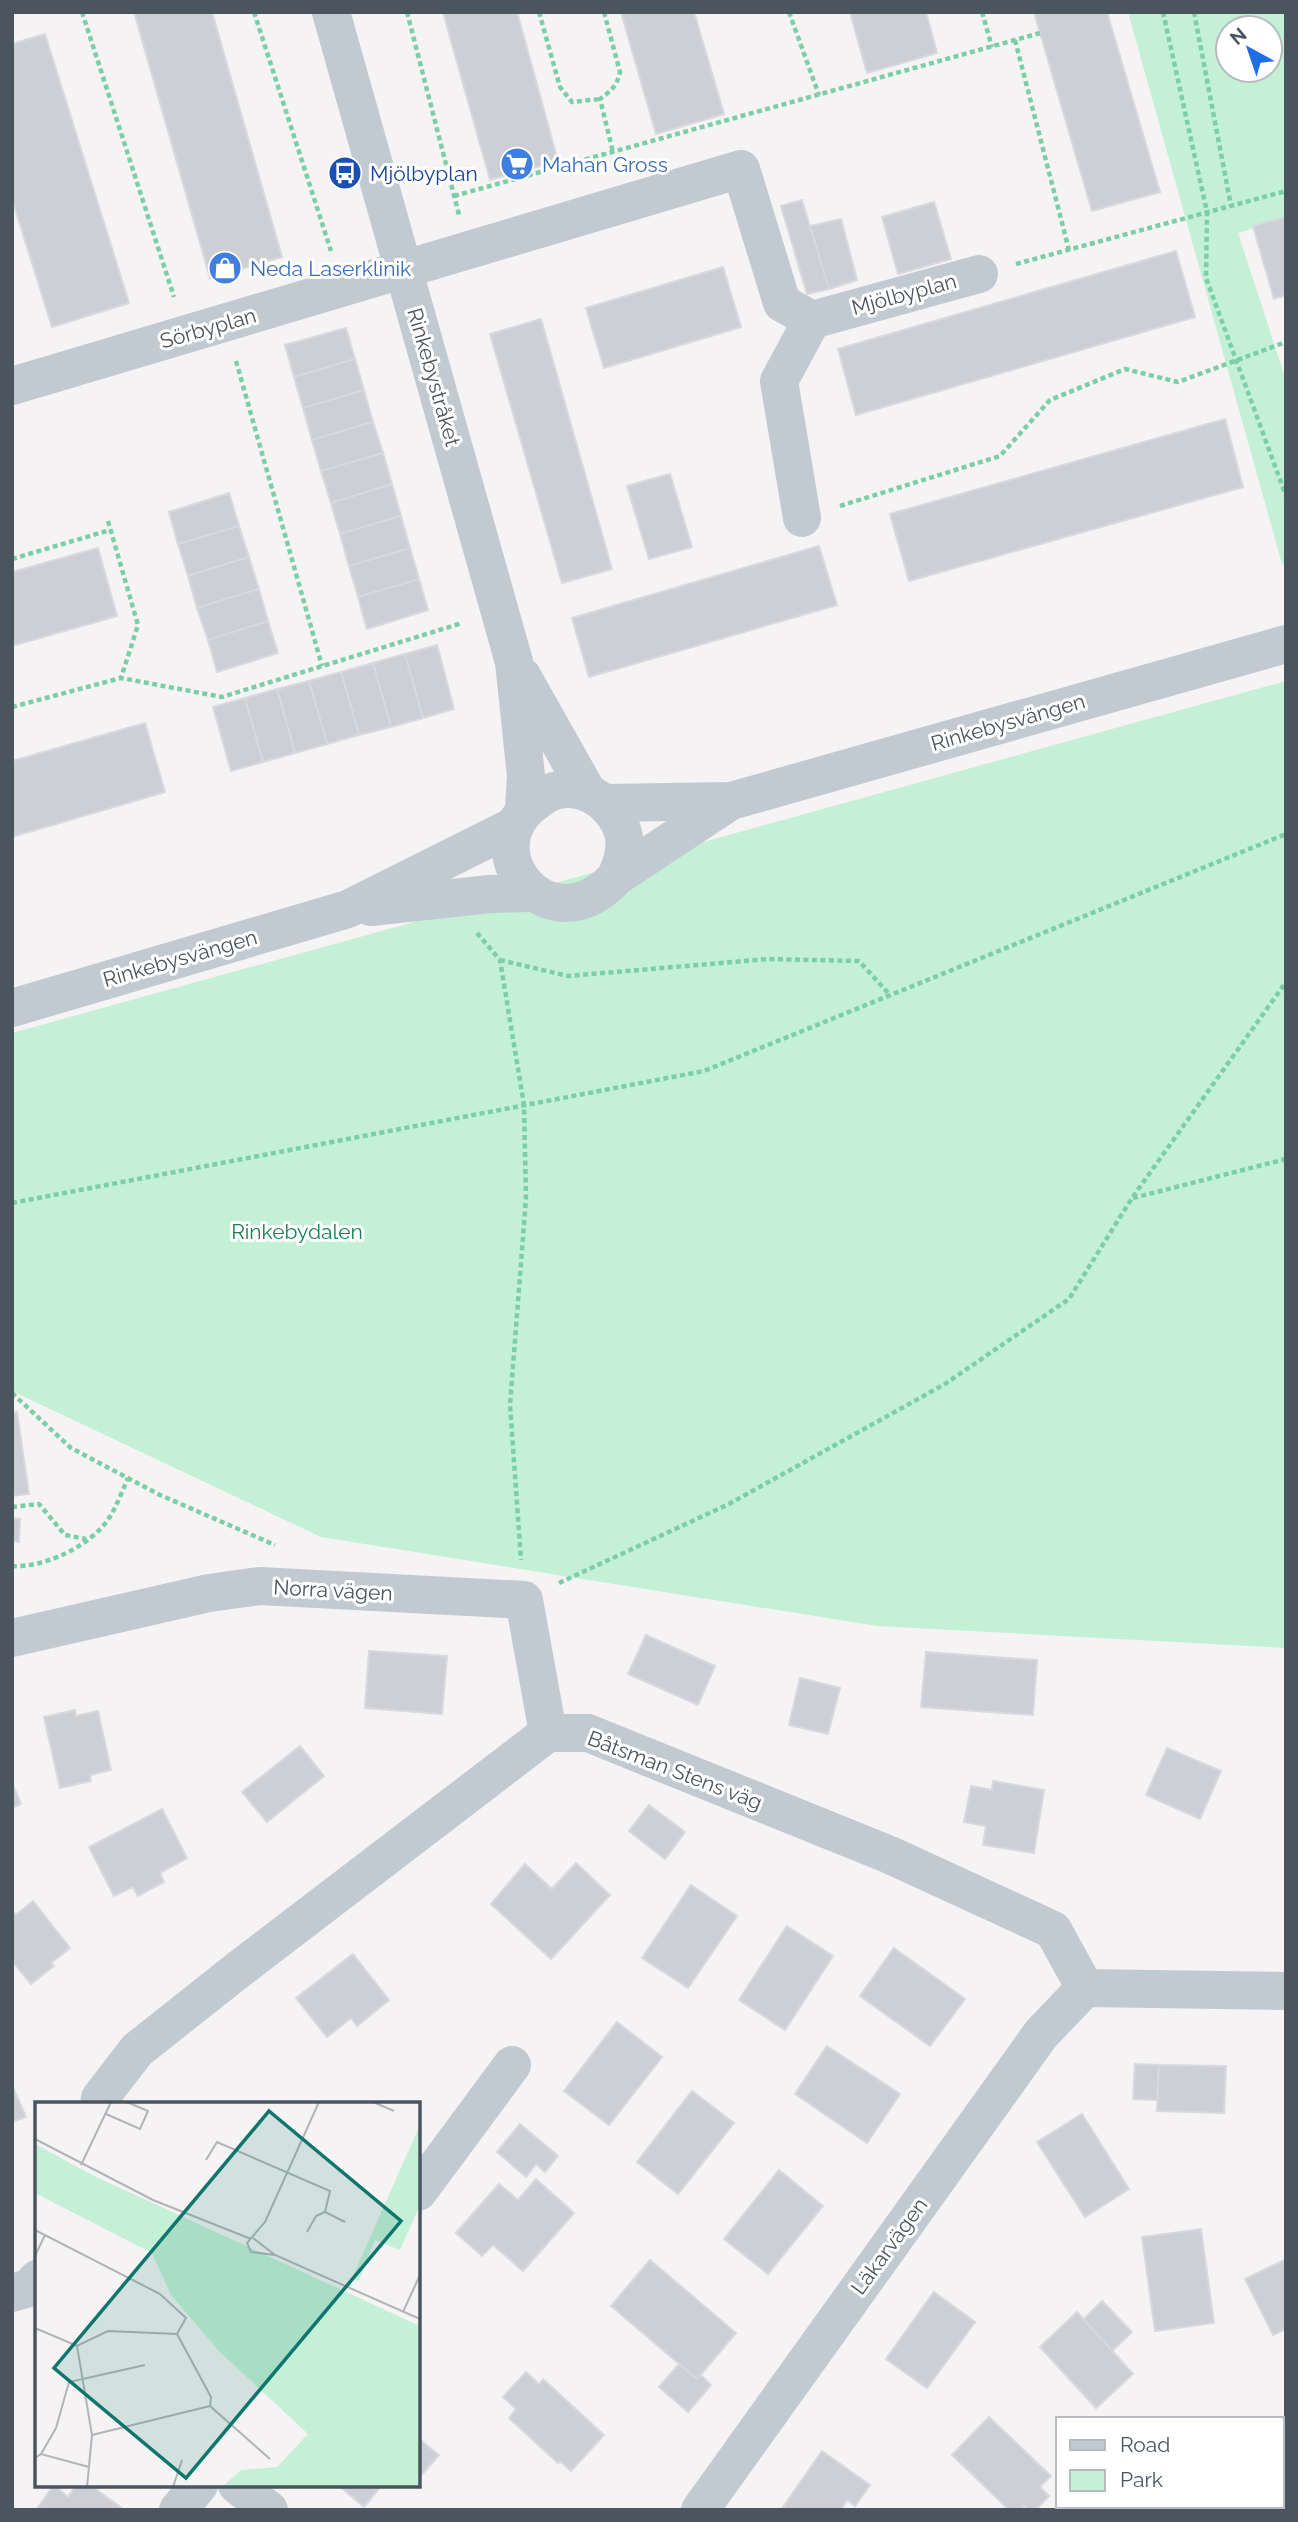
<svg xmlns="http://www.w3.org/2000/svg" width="1298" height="2522" viewBox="0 0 1298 2522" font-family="Raleway,sans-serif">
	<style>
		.green { fill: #c4f0d6; fill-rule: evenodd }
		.building { fill: #cdcfd5; stroke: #d7d9de; stroke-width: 2 }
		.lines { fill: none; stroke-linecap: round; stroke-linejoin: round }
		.path { stroke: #7ccea8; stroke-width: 4.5; stroke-dasharray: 5 3.5; stroke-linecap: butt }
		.minor { stroke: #c1c9d1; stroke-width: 38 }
		.tertiary { stroke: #c1c9d1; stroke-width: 38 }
		.labels { text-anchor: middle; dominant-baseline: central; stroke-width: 6; stroke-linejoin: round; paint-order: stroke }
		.shop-label { font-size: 21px; fill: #366cbe; stroke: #fff; text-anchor: start }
		.transit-label { font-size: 21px; fill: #164399; stroke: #fff; text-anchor: start }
		.street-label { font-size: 21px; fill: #4a5560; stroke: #fff }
		.park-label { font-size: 21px; fill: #1a8352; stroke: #fff }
		.inset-road { fill: none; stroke: #b1b4b8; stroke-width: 2 }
		.view { fill: #0f766e; fill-opacity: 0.15; stroke: #0f766e; stroke-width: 3.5 }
		.inset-edge { fill: none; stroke: #4a5560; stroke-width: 3.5 }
	</style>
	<rect width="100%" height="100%" fill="#f5f3f3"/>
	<g class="green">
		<path d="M1128,12H1286V218L1238,233L1286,380V563L1282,564ZM1228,28H1270V70H1228Z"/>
		<path d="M1286,681V1648L877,1626L321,1537L12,1391V1033Z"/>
	</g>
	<g class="building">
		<path d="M134,12H212L282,257L210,278Z"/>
		<path d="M443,12H517L558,161L490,180Z"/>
		<path d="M621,12H694L724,114L656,134Z"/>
		<path d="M850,12H926L937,53L867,73Z"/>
		<path d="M1034,12H1107L1160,192L1092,211Z"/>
		<path d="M45,34L129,303L52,327L12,199V44Z"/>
		<path d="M802,200L829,289L807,294L781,206Z"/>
		<path d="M934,202L951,259L898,274L882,217Z"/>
		<path d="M1286,217V295L1274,299L1253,226Z"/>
		<path d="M841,219L857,280L829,289L810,226Z"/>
		<path d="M1176,251L1195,317L856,415L838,349Z"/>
		<path d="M723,267L741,327L604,368L586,308Z"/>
		<path d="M541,319L612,569L562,583L490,334Z"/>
		<path d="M346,328L355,359L294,377L285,345Z"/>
		<path d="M355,359L364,390L303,408L294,377Z"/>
		<path d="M364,390L373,422L312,440L303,408Z"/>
		<path d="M1225,419L1243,487L909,581L890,514Z"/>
		<path d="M373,422L383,453L321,471L312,440Z"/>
		<path d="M383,453L392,484L331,503L321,471Z"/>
		<path d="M670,474L692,547L649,559L627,486Z"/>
		<path d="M392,484L401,516L340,534L331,503Z"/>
		<path d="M229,493L239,526L178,544L169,512Z"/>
		<path d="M401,516L410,548L349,566L340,534Z"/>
		<path d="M239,526L249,557L188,576L178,544Z"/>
		<path d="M819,546L837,605L589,677L572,618Z"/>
		<path d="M98,548L117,616L12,646V572Z"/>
		<path d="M410,548L419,579L358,597L349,566Z"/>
		<path d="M249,557L259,589L197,608L188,576Z"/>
		<path d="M419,579L428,610L367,629L358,597Z"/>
		<path d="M259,589L268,621L208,640L197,608Z"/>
		<path d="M268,621L278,653L217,672L208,640Z"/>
		<path d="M437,645L454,709L423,718L405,654Z"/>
		<path d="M405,654L423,718L391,727L373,663Z"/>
		<path d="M373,663L391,727L359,735L341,672Z"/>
		<path d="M341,672L359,735L327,744L309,681Z"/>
		<path d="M309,681L327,744L295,753L277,689Z"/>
		<path d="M277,689L295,753L263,762L245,698Z"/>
		<path d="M245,698L263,762L231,771L213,707Z"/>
		<path d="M145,723L165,792L12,837V761Z"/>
		<path d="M17,1412L29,1494L12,1496V1413Z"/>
		<path d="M12,1518L20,1519L19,1542L12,1541Z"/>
		<path d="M646,1635L715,1666L698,1705L628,1674Z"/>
		<path d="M369,1651L447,1656L442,1714L365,1708Z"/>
		<path d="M926,1652L1037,1660L1033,1715L921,1707Z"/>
		<path d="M800,1678L840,1688L828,1734L789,1725Z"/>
		<path d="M75,1710L76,1716L98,1711L111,1770L90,1775L91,1781L60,1788L44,1717Z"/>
		<path d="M300,1746L324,1776L267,1822L242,1792Z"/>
		<path d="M1167,1748L1221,1771L1200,1819L1146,1795Z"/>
		<path d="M993,1781L1044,1790L1034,1853L983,1845L986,1826L964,1822L971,1786L992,1790Z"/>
		<path d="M12,1783L21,1804L12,1808Z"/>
		<path d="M649,1805L685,1832L665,1859L629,1831Z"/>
		<path d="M162,1809L187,1858L160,1873L164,1882L138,1896L133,1887L114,1896L89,1847Z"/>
		<path d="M576,1863L610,1895L551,1959L491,1904L525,1864L552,1889Z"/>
		<path d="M691,1885L737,1916L688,1988L642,1958Z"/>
		<path d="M33,1901L70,1948L51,1963L54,1966L31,1984L12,1961V1911L16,1915Z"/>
		<path d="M787,1926L833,1956L785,2030L739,2000Z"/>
		<path d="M894,1948L965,1999L930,2046L860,1996Z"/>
		<path d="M353,1954L389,2000L357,2026L351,2018L327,2037L296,1998Z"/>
		<path d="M617,2022L662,2057L609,2125L564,2091Z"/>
		<path d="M827,2046L900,2094L867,2143L795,2094Z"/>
		<path d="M1135,2064L1159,2065L1157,2100L1133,2099Z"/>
		<path d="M1159,2065L1226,2066L1224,2113L1157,2111Z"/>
		<path d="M12,2085L26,2117L12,2122Z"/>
		<path d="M692,2091L734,2123L678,2194L637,2162Z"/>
		<path d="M1082,2114L1129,2189L1085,2217L1037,2142Z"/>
		<path d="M520,2124L558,2156L545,2172L536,2164L526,2177L497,2152Z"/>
		<path d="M779,2170L823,2206L768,2274L724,2239Z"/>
		<path d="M536,2179L574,2213L523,2271L493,2245L482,2256L456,2233L499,2184L518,2200Z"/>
		<path d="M1201,2229L1214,2323L1155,2331L1142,2237Z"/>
		<path d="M1286,2259V2329L1273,2335L1245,2279Z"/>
		<path d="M650,2260L736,2333L697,2379L611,2306Z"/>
		<path d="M934,2292L975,2322L927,2388L886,2359Z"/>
		<path d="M1102,2301L1132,2332L1112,2351L1083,2320Z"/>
		<path d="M1077,2312L1133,2374L1096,2408L1040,2347Z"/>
		<path d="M679,2364L697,2379L701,2375L711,2385L688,2412L659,2387Z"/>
		<path d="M526,2372L539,2384L543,2379L604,2435L571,2471L560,2461L558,2463L509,2418L516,2409L503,2397Z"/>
		<path d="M989,2417L1051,2476L1040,2487L1049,2496L1036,2510H1028L1024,2506L1021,2510H1009L952,2455Z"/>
		<path d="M418,2438L439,2455L418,2479Z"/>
		<path d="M822,2451L870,2485L855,2506L847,2500L841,2510H781Z"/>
		<path d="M54,2485L68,2497L76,2485H90L123,2509L36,2510Z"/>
		<path d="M338,2485H382L364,2507Z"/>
	</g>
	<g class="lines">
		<g class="path">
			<path d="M82,12L174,297"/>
			<path d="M254,12L331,251"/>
			<path d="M407,12L459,215"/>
			<path d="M539,12L560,87L572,102L600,99"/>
			<path d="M604,12L620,72C617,86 611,91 600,99L613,152"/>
			<path d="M789,12L819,95"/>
			<path d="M982,12L992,47"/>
			<path d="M1163,12L1207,212L1206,278L1286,496"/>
			<path d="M1194,12L1231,206"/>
			<path d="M1015,40L1069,250"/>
			<path d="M454,196L1040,33"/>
			<path d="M1016,264L1286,191"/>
			<path d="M236,361L322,666"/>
			<path d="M840,506L1000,456L1050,400L1125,369L1178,382L1286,342"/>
			<path d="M108,521L138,625L121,678"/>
			<path d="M12,559L110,530"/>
			<path d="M12,707L121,678L222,697L462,623"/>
			<path d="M477,933L500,960L524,1105L526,1198L510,1405L521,1560"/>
			<path d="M500,960L568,976L768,959L859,961L890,995"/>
			<path d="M1133,1198L1286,1159"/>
			<path d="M12,1203L704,1071L1286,834"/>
			<path d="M12,1393L71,1448L160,1495L275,1545"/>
			<path d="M12,1507L39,1504L65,1535L86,1539"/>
			<path d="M12,1566C44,1568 91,1546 109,1518C117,1506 122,1491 128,1478"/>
			<path d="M559,1583L729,1504L945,1384L1069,1299L1132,1198L1286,982"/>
		</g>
		<g class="minor">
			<path d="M331,12L514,662L526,776L524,809"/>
			<path d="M12,386L741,169L782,303L812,320L979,274"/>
			<path d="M802,518L779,381L812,320"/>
			<path d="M522,676L588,793"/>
			<path d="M12,1638L209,1593L260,1586L524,1600L548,1733"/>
			<path d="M99,2104L100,2098L137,2050L238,1970L548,1733H588L890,1855L1053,1930L1085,1988L1286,1991"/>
			<path d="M418,2192L512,2065"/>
			<path d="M12,2293L29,2288L37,2279"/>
			<path d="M237,2485L269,2510"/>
			<path d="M1207,2506L1208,2510"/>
			<path d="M178,2510L199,2485"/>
			<path d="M700,2510L1041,2034L1085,1988"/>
		</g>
		<g class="tertiary">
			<path d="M605,803L731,801L1286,644"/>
			<path d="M616,877C619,869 623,860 624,851C629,820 597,787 566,789C553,790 546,794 537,801C468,848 549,951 616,877L731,801"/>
			<path d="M371,907L490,894L533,893"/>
			<path d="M12,1008L348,909L514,826"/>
		</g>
	</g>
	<defs>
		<symbol id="supermarket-disc" viewBox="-11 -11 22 22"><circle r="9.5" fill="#3f7fe0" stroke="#fff"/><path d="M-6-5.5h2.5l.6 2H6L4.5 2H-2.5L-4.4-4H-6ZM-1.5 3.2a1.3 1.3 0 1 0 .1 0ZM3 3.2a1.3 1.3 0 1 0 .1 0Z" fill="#fff"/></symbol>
		<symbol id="bus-disc" viewBox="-11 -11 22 22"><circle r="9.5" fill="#1a4fb4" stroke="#fff"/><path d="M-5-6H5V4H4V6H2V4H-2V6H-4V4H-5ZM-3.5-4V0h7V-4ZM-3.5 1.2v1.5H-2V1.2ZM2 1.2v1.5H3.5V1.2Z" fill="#fff"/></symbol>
		<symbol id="shop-disc" viewBox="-11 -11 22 22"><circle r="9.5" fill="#3f7fe0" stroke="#fff"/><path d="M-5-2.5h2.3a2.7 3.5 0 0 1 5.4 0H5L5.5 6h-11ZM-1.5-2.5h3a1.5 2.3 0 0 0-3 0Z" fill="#fff"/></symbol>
	</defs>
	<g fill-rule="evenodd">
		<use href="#supermarket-disc" x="498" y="145" width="38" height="38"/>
		<use href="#bus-disc" x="326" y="154" width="38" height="38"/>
		<use href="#shop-disc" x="206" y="249" width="38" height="38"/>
	</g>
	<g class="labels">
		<g class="shop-label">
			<text x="542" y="164">Mahan Gross</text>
			<text x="250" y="268">Neda Laserklinik</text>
		</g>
		<g class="transit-label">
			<text x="370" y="173">Mjölbyplan</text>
		</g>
		<g class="street-label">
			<text transform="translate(904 294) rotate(-15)">Mjölbyplan</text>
			<text transform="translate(208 328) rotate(-16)">Sörbyplan</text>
			<text transform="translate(434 377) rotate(74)">Rinkebystråket</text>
			<text transform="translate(1008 722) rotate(-16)">Rinkebysvängen</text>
			<text transform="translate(180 958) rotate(-16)">Rinkebysvängen</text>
			<text transform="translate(333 1590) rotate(3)">Norra vägen</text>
			<text transform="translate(675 1770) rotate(21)">Båtsman Stens väg</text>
			<text transform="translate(889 2246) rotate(-54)">Läkarvägen</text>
		</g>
		<g class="park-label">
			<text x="297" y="1231">Rinkebydalen</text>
		</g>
	</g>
	<g transform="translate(35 2102)">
		<rect width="385" height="385" fill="#f5f3f3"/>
		<path d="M385,23V103L365,148L340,138L324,179L317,176ZM0,42L59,74L385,224V385H187L206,368L242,365L273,332L184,249L136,193L117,151L0,91Z" fill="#c4f0d6"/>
		<path class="inset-road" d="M338,0L359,9M71,12L105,27L113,9L92,0M0,37L118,98L216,137M171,58L182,40L295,89L290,110L310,120M46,63L76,0M0,128L125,192L151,216L142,232M272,130L281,114L290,110M218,136L240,153L385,217M240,153L216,150L212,141L230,120L284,0M0,154L10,133M368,210L385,173M0,226L42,244L73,229L142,232L176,295L175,304L235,357M42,244L57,333L52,385M57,333L175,304M6,352L21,326L34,280L110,263M0,356L6,352L54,365M138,385L147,358"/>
		<path class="view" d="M234,9L366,119L151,376L19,266Z"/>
		<rect width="385" height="385" class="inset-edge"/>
	</g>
	<rect width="1298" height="2522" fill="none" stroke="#4a5560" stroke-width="28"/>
	<rect x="1056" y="2417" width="228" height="91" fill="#ffffff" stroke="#b7bbbf" stroke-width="2"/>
	<rect x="1070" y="2440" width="35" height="10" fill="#c1c9d1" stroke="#b7bbbf" stroke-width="2"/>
	<text x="1120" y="2452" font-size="21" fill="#4a5560">Road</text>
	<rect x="1070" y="2470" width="35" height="21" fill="#c4f0d6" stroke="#b7bbbf" stroke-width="2"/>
	<text x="1120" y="2487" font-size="21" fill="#4a5560">Park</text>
	<g transform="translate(1249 49) rotate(320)"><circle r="33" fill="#ffffff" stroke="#b7bbbf" stroke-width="2"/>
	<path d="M0-5L12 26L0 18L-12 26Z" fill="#1f6ee3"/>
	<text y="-10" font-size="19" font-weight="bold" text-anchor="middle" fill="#4a5560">N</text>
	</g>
</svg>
